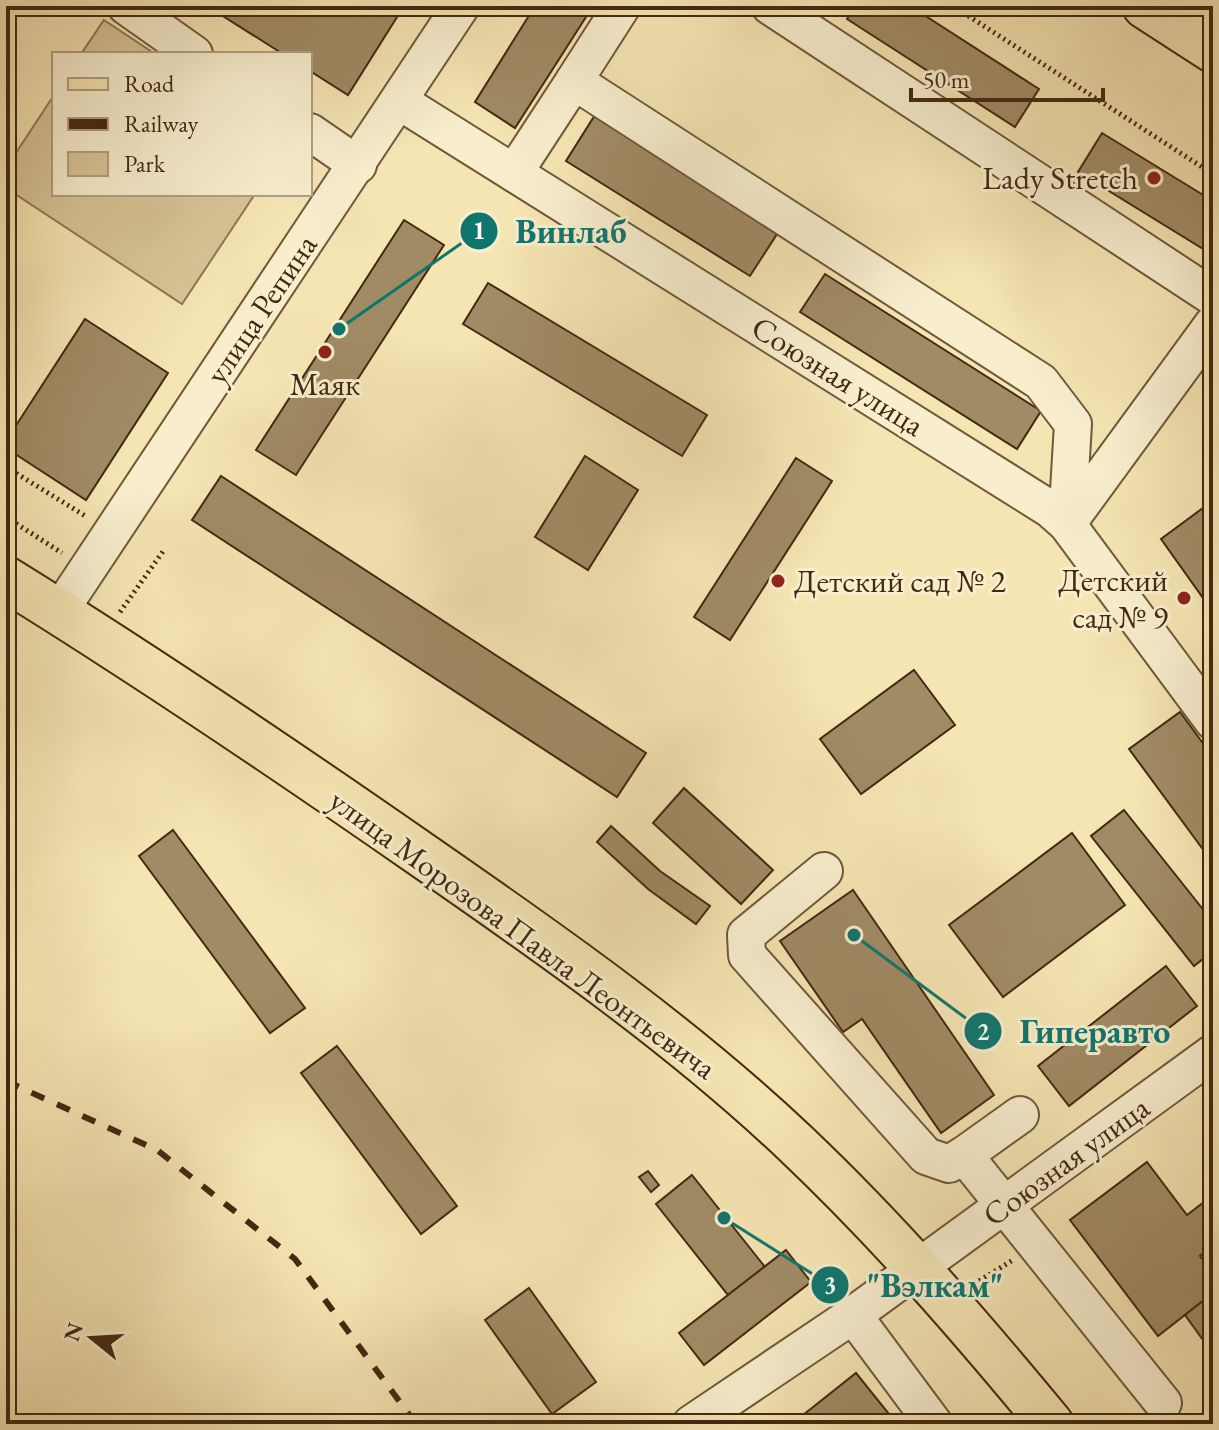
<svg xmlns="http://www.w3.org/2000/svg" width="1219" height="1430" viewBox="0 0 1219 1430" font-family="'EB Garamond',serif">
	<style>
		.green { fill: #d7c597; stroke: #8d7754; stroke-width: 2 }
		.building { fill: #a08b65; stroke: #432911; stroke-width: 2 }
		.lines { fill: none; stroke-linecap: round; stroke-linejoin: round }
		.minor-casing { stroke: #70583a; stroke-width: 40 }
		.major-casing { stroke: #432911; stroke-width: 48 }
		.path { stroke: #432911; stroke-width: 5; stroke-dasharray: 2 4; stroke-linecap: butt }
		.minor { stroke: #f8eece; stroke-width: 36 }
		.major { stroke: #f5e5b3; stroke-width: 44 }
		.rail { stroke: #432911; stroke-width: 6; stroke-dasharray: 14 14; stroke-linecap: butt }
		.poi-dot { fill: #8f2418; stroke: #f8eece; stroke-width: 3 }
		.labels { text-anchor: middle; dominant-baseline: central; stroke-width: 6; stroke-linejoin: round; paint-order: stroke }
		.poi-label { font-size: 32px; fill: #432911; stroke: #f8eece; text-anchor: end }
		.street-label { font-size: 32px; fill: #432911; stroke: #f8eece }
		.leader { fill: none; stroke: #0f766e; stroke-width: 3 }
		.callout-dot { fill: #0f766e; stroke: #f8eece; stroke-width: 3 }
		.mark-label { font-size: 24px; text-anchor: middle; font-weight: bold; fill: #fff }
		.callout-label { font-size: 34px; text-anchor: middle; font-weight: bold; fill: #0f766e; stroke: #f8eece; stroke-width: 6; stroke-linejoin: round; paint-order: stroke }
	</style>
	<rect width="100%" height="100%" fill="#f5e5b3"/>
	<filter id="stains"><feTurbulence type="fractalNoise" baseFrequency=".0025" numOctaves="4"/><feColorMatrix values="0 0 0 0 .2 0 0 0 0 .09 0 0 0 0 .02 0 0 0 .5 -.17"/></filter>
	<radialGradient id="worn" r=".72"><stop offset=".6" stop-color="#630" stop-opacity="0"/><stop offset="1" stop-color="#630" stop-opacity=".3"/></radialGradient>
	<g class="green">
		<path d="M104,20L155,54H81Z"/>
		<path d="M54,95V194H255L182,304L6,188V168Z"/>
	</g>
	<g class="building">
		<path d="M207,6H308L320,13L324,6H404L348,95L310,71V54H283Z"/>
		<path d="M535,6H593L515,128L475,102Z"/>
		<path d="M855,6H910L1039,89L1015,127L847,19Z"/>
		<path d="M595,115L779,231L750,276L566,161Z"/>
		<path d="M1102,133L1213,201V255L1078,172Z"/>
		<path d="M404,220L444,245L296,475L256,450Z"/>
		<path d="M825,274L1041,411L1017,449L800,312Z"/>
		<path d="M488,283L707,415L682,456L463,324Z"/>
		<path d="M85,319L168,373L86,500L6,448V441Z"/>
		<path d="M585,456L638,490L588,570L535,537Z"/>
		<path d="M796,458L832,481L730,640L694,617Z"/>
		<path d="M221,476L646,753L617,797L192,520Z"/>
		<path d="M1207,505L1213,514V612L1161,539Z"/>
		<path d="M914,670L955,725L861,794L820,739Z"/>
		<path d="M1180,712L1213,757V863L1129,749Z"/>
		<path d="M684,788L773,870L741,904L653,823Z"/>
		<path d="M1124,810L1213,922V951L1194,966L1091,836Z"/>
		<path d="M611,826L660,871L710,906L696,924L648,889L597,842Z"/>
		<path d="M173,830L305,1008L270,1033L139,856Z"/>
		<path d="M1072,833L1125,905L1003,997L949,925Z"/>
		<path d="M853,890L994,1095L941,1133L862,1019L843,1032L780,941Z"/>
		<path d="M1166,966L1197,1006L1069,1106L1038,1066Z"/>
		<path d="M337,1046L457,1206L421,1234L301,1073Z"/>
		<path d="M1147,1162L1187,1215L1213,1195V1245L1200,1256L1213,1273V1293L1158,1336L1070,1220Z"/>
		<path d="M648,1171L659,1185L651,1192L639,1177Z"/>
		<path d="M692,1175L765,1267L728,1295L656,1204Z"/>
		<path d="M786,1250L811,1282L704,1365L679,1333Z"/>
		<path d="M529,1288L596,1382L552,1414L485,1320Z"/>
		<path d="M1213,1293V1354L1185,1315Z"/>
		<path d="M856,1373L897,1424H793V1423Z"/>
	</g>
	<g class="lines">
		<defs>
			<g id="minor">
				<path d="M126,6L194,54"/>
				<path d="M622,6L574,81L1041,382L1073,424L1067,524L1213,324"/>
				<path d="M770,6L1213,297"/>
				<path d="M399,101L1050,509L1067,524L1213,721"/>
				<path d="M310,132L358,165"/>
				<path d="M514,173L574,81"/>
				<path d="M59,612L461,6"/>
				<path d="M824,871L746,935L747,955L926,1156L949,1164L964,1155"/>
				<path d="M1020,1115L964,1155L1163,1403"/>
				<path d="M691,1424L853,1315"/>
				<path d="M934,1424L853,1315L1213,1053"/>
			</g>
			<g id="major">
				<path d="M1145,6L1213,50"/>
				<path d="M6,579C148,667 287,761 425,857C552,945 682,1036 795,1143C887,1230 970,1326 1051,1424"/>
			</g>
		</defs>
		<use href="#minor" class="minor-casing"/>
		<use href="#major" class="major-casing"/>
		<g class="path">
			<path d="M953,6L1213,174"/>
			<path d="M6,111L8,108"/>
			<path d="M6,467L87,517"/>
			<path d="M6,517L62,553"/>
			<path d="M120,612L164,550"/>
			<path d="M974,1284L1013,1260"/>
		</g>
		<use href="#minor" class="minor"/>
		<use href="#major" class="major"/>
		<path class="rail" d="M6,1081L157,1150L295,1259L416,1424"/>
	</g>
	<g class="poi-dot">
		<circle cx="1154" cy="178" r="8"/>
		<circle cx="325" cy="352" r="8"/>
		<circle cx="778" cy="581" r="8"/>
		<circle cx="1184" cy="598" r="8"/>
	</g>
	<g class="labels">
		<g class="poi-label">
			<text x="1138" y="178">Lady Stretch</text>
			<text x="325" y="384" text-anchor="middle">Маяк</text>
			<text x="1168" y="580">Детский<tspan x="1168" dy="37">сад № 9</tspan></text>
			<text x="794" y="581" text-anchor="start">Детский сад № 2</text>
		</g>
		<g class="street-label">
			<text transform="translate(261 309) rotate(-56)">улица Репина</text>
			<text transform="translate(838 376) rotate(32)">Союзная улица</text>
			<text transform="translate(523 934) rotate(36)">улица Морозова Павла Леонтьевича</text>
			<text transform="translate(1066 1161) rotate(-36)">Союзная улица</text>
		</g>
	</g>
	<path class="leader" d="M339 329L479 231M854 935L983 1031M724 1218L830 1285"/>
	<g class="callout-dot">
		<circle cx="339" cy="329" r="8"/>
		<circle cx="854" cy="935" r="8"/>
		<circle cx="724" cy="1218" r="8"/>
		<circle cx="479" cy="231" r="20"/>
		<circle cx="983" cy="1031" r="20"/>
		<circle cx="830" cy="1285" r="20"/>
	</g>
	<g class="mark-label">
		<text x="479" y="239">1</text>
		<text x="983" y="1040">2</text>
		<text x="830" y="1293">3</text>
	</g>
	<g class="callout-label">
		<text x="571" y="243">Винлаб</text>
		<text x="1095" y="1043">Гиперавто</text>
		<text x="935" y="1297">"Вэлкам"</text>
	</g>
	<rect width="1219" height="1430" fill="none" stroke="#f5e5b3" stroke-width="32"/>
	<rect x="8" y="8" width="1203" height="1414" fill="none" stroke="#432911" stroke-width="4"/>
	<rect x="16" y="16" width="1187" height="1398" fill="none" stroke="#432911" stroke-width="2"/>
	<rect x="52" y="52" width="260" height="144" fill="#f8eece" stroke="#b09f82" stroke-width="2"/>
	<rect x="68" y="78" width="40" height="12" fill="#f5e5b3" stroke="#b09f82" stroke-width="2"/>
	<text x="124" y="92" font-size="24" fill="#432911">Road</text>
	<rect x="68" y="118" width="40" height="12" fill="#432911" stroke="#b09f82" stroke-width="2"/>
	<text x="124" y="132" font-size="24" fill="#432911">Railway</text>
	<rect x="68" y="152" width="40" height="24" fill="#d7c597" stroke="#b09f82" stroke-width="2"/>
	<text x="124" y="172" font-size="24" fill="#432911">Park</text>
	<g transform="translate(92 1338) rotate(288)" stroke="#f8eece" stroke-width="6" paint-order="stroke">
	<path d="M0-6L14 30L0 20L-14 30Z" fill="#432911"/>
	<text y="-12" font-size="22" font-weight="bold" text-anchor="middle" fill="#432911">N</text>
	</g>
	<path d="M911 88v12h192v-12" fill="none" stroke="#432911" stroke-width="4"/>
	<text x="923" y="88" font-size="24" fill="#432911" stroke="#f8eece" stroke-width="6" paint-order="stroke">50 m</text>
	<rect width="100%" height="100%" filter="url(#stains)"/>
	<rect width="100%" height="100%" fill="url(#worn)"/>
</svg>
